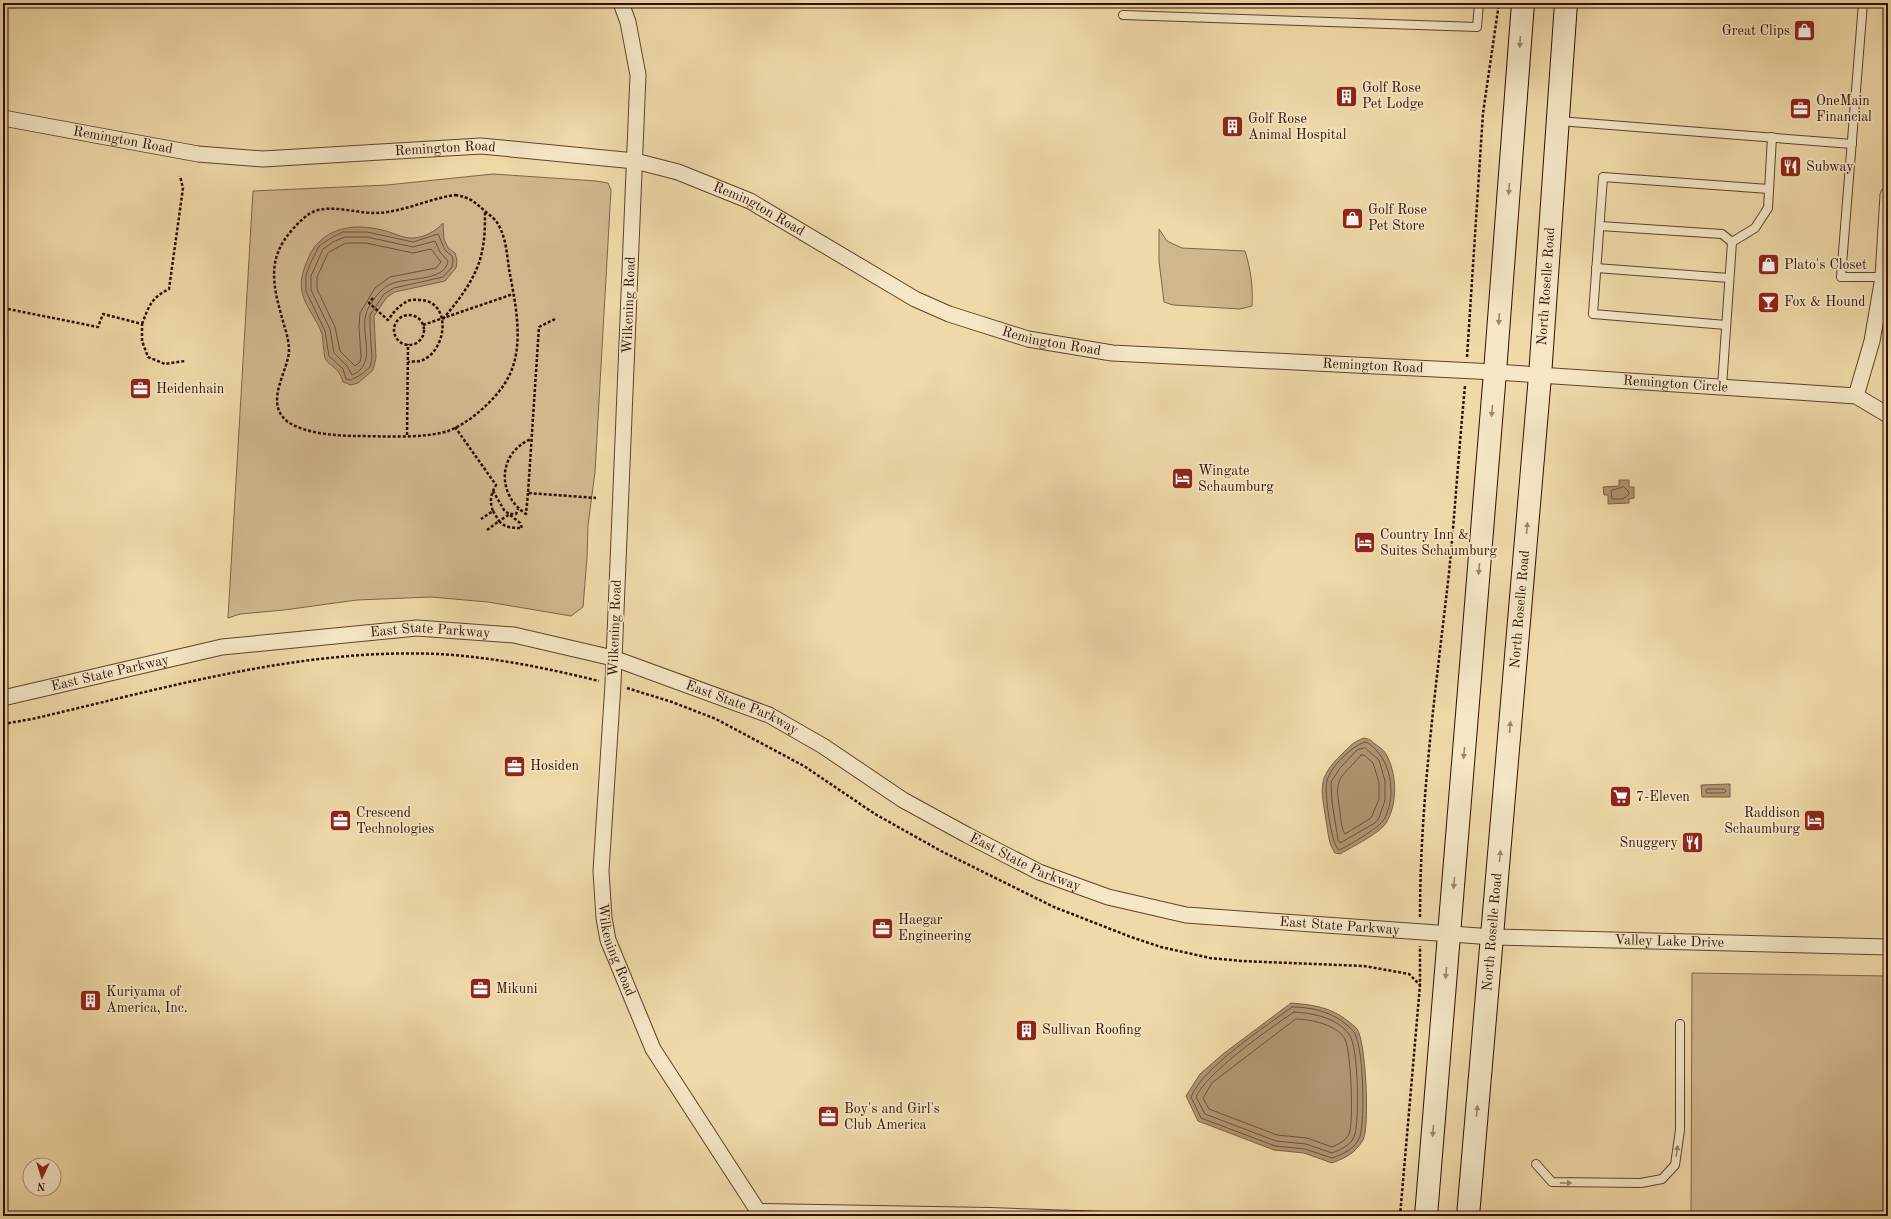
<svg xmlns="http://www.w3.org/2000/svg" width="1891" height="1219" viewBox="0 0 1891 1219" font-family="'Old Standard TT',serif">
	<style>
		.green { fill: #cfb68c; stroke: #806248 }
		.water { fill: #ae9470; stroke: #7c5e44 }
		.lines { fill: none; stroke-linecap: round; stroke-linejoin: round }
		.shore { stroke: #6f513a; stroke-width: 1 }
		.service-casing { stroke: #60412c; stroke-width: 10 }
		.minor-casing { stroke: #60412c; stroke-width: 17 }
		.secondary-casing { stroke: #300e03; stroke-width: 24 }
		.path { stroke: #300e03; stroke-width: 2.5; stroke-dasharray: 3 2; stroke-linecap: butt }
		.service { stroke: #f5e6c6; stroke-width: 8 }
		.minor { stroke: #f5e6c6; stroke-width: 15 }
		.secondary { stroke: #f5e6c6; stroke-width: 22 }
		.oneway { fill: #9c856e }
		.labels { text-anchor: middle; dominant-baseline: central; stroke-width: 3.5; stroke-linejoin: round; paint-order: stroke }
		.poi-label { font-size: 14px; fill: #300e03; stroke: #f5e6c6; text-anchor: start }
		.street-label { font-size: 14px; fill: #300e03; stroke: #f5e6c6 }
	</style>
	<rect width="100%" height="100%" fill="#efd9a8"/>
	<filter id="stains"><feTurbulence type="fractalNoise" baseFrequency=".005" numOctaves="4"/><feColorMatrix values="0 0 0 0 .2 0 0 0 0 .09 0 0 0 0 .02 0 0 0 .5 -.17"/></filter>
	<radialGradient id="worn" r=".72"><stop offset=".6" stop-color="#630" stop-opacity="0"/><stop offset="1" stop-color="#630" stop-opacity=".3"/></radialGradient>
	<g class="green">
		<path d="M493,174L596,181L608,183L611,190L595,472L588,525L587,558L583,607L571,616L488,602L431,597L357,600L284,610L240,614L228,618L253,191L387,185Z"/>
		<path d="M1159,229L1167,241L1182,248L1245,251C1251,270 1253,287 1252,306L1240,309L1173,305L1164,302L1159,261Z"/>
		<path d="M1692,973L1888,976V1216H1691Z"/>
	</g>
	<g class="water">
		<path d="M443,223L444,239L448,248L455,253L457,260L456,268L445,281L395,292L387,297L374,316L376,358L373,370L358,383L351,385L343,382C338,365 330,368 325,358C324,355 323,339 322,334C317,319 305,307 302,292C299,280 305,265 310,254C325,227 354,223 382,230C392,232 404,239 414,238C425,237 436,231 443,223Z"/>
		<path d="M1619,480H1629V487H1634V498L1629,499V503L1608,504V495H1604L1603,487L1619,486Z"/>
		<path d="M1364,738C1369,739 1371,740 1375,744C1379,747 1383,749 1386,754C1397,773 1398,804 1386,823C1380,833 1352,847 1340,854L1335,853C1328,843 1328,831 1326,820C1321,788 1317,778 1342,754C1350,746 1353,742 1364,738Z"/>
		<path d="M1730,784V797H1702L1701,785Z"/>
		<path d="M1291,1003C1314,1005 1330,1007 1348,1021C1351,1024 1355,1026 1357,1029C1366,1041 1370,1128 1363,1140C1354,1154 1347,1157 1332,1163L1304,1153L1274,1150L1198,1121L1186,1096L1200,1074L1223,1054Z"/>
	</g>
	<g class="lines">
		<g class="shore">
			<path d="M343,232H367L413,242L438,234L445,250L452,256L453,260L452,267L443,277L394,288L384,294L370,315V327L372,358L370,367L362,374L351,380L346,379L343,369L329,356L325,331L306,291V275L311,262L319,246L331,238Z"/>
			<path d="M345,237H367L413,247L435,241L440,252L448,261C445,282 406,277 391,284C385,286 381,291 377,295C373,301 367,308 366,314C360,335 378,364 352,375L347,366L334,353L330,329L311,290V276L323,249L333,242Z"/>
			<path d="M346,243H366L413,253L431,249L441,262L436,268L390,277L375,288L360,313L359,327L361,357L360,362L355,366L340,351L335,327L317,289V277L328,253Z"/>
			<path d="M1624,487L1629,492V494L1623,499H1612L1611,491Z"/>
			<path d="M1365,742C1369,743 1370,745 1373,747C1392,763 1397,799 1383,821C1378,828 1347,847 1339,850C1331,845 1324,791 1327,781C1330,767 1352,746 1365,742Z"/>
			<path d="M1365,748L1379,760L1385,781V800L1379,818L1375,823L1340,843L1338,840L1332,802L1331,782L1340,768L1357,750Z"/>
			<path d="M1361,755H1364L1373,763L1379,782V799L1371,818L1345,834C1341,828 1341,819 1340,812C1334,775 1339,781 1361,755Z"/>
			<path d="M1707,789H1724L1726,791L1724,793H1707L1706,791Z"/>
			<path d="M1292,1007C1315,1007 1338,1014 1353,1031C1364,1043 1365,1120 1360,1136C1356,1149 1343,1154 1332,1158L1305,1149L1275,1146L1201,1118L1191,1097C1202,1068 1265,1027 1292,1007Z"/>
			<path d="M1294,1012C1313,1013 1337,1018 1349,1034C1359,1047 1359,1119 1355,1134C1352,1145 1342,1149 1332,1153L1306,1144L1276,1141L1205,1114L1196,1097C1206,1073 1270,1028 1294,1012Z"/>
			<path d="M1296,1019C1311,1019 1337,1025 1345,1039C1351,1052 1354,1121 1349,1134C1345,1141 1339,1144 1332,1147L1307,1138L1277,1135L1209,1109L1203,1098L1212,1083Z"/>
		</g>
		<defs>
			<g id="service">
				<path d="M1863,3L1841,277H1883"/>
				<path d="M1123,15L1477,27L1479,3"/>
				<path d="M1559,121L1852,144"/>
				<path d="M1600,226L1722,234L1732,242"/>
				<path d="M1596,268L1729,278"/>
				<path d="M1726,325L1593,314L1603,177L1769,189"/>
				<path d="M1722,387L1732,242L1755,228L1768,208L1772,137"/>
				<path d="M1536,1164L1552,1182L1641,1183L1662,1179L1675,1165L1680,1130V1024"/>
				<path d="M756,1208L990,1212L1105,1216"/>
			</g>
			<g id="minor">
				<path id="s1" d="M621,3L628,22L638,75L613,684L601,871L604,918L608,940L653,1049L756,1208L758,1216"/>
				<path id="s2" d="M3,118L198,154L263,159L481,146L635,161L678,172L750,201L915,299L949,314L1028,339L1112,353L1495,372L1856,396L1888,415"/>
				<path d="M1856,396L1872,341L1883,277L1888,195"/>
				<path id="s3" d="M3,698L222,647L417,628L514,635L613,658L769,715L823,746L903,800L967,835L1039,872L1108,897L1186,915L1493,937L1888,947"/>
			</g>
			<g id="secondary">
				<path d="M1426,1216L1495,372L1523,3"/>
				<path id="s4" d="M1468,1216L1540,376L1566,3"/>
			</g>
		</defs>
		<use href="#service" class="service-casing"/>
		<use href="#minor" class="minor-casing"/>
		<use href="#secondary" class="secondary-casing"/>
		<g class="path">
			<path d="M455,195C470,197 476,203 487,213C491,216 496,220 498,224C506,238 507,254 509,269C515,302 525,344 509,376C499,397 470,423 448,431C422,439 383,436 356,436C336,436 294,433 282,416C268,397 288,370 289,351C289,338 284,326 281,314C269,272 270,248 305,217C323,201 352,213 374,213C402,213 427,199 455,195Z"/>
			<path d="M373,298L369,303L388,320C394,312 399,305 408,301C411,299 416,300 420,300C453,301 447,353 420,361C416,362 411,361 408,362"/>
			<path d="M3,308L98,327L103,314L142,324V341L148,357L165,364L185,361"/>
			<circle cx="409" cy="330" r="15"/>
			<path d="M443,319C461,297 479,275 483,246C485,235 485,223 485,212"/>
			<path d="M555,319L539,327L528,493L596,498"/>
			<path d="M142,324C149,306 151,298 169,289L183,188L180,176"/>
			<path d="M423,325L513,294"/>
			<path d="M1467,357L1483,113L1499,3"/>
			<path d="M455,427L496,485C491,494 489,501 493,511L481,519"/>
			<path d="M407,435L408,344"/>
			<path d="M528,493L526,514C496,494 498,453 531,439"/>
			<path d="M493,511L499,521L510,514H516L518,509"/>
			<path d="M487,530L499,521C505,528 513,528 522,528L520,523L504,510L493,491"/>
			<path d="M627,688L672,702L716,719L804,766L875,814L941,851L1054,907L1131,937L1161,947L1210,958L1241,961L1364,966L1409,974L1420,985"/>
			<path d="M3,724L32,719C166,688 300,648 438,654C493,657 546,668 599,681"/>
			<path d="M1420,917C1420,801 1436,687 1449,573C1455,511 1459,448 1465,386"/>
			<path d="M1400,1216L1420,985V946"/>
		</g>
		<use href="#service" class="service"/>
		<use href="#minor" class="minor"/>
		<use href="#secondary" class="secondary"/>
	</g>
	<defs><path id="oneway-solid" d="M-6-.8H1V-3.2L6.5 0L1 3.2V.8H-6Z"/></defs>
	<g class="oneway">
		<use href="#oneway-solid" transform="translate(1520 42) rotate(94)"/>
		<use href="#oneway-solid" transform="translate(1509 189) rotate(94)"/>
		<use href="#oneway-solid" transform="translate(1499 319) rotate(94)"/>
		<use href="#oneway-solid" transform="translate(1492 411) rotate(95)"/>
		<use href="#oneway-solid" transform="translate(1527 528) rotate(-85)"/>
		<use href="#oneway-solid" transform="translate(1479 569) rotate(95)"/>
		<use href="#oneway-solid" transform="translate(1510 727) rotate(-85)"/>
		<use href="#oneway-solid" transform="translate(1464 753) rotate(95)"/>
		<use href="#oneway-solid" transform="translate(1500 856) rotate(-85)"/>
		<use href="#oneway-solid" transform="translate(1454 883) rotate(95)"/>
		<use href="#oneway-solid" transform="translate(1446 973) rotate(95)"/>
		<use href="#oneway-solid" transform="translate(1477 1111) rotate(-85)"/>
		<use href="#oneway-solid" transform="translate(1433 1131) rotate(95)"/>
		<use href="#oneway-solid" transform="translate(1677 1151) rotate(-82)"/>
		<use href="#oneway-solid" transform="translate(1566 1183) rotate(1)"/>
	</g>
	<defs>
		<symbol id="shop-square" viewBox="-11 -11 22 22"><rect x="-9" y="-9" width="18" height="18" rx="4" fill="#8f2418" stroke="#f5e6c6"/><path d="M-5-2.5h2.3a2.7 3.5 0 0 1 5.4 0H5L5.5 6h-11ZM-1.5-2.5h3a1.5 2.3 0 0 0-3 0Z" fill="#fff"/></symbol>
		<symbol id="building-square" viewBox="-11 -11 22 22"><rect x="-9" y="-9" width="18" height="18" rx="4" fill="#8f2418" stroke="#f5e6c6"/><path d="M-4-6H4V6H1V3H-1V6H-4ZM-2.5-4.3h1.7v1.8h-1.7ZM.8-4.3h1.7v1.8H.8ZM-2.5-1h1.7V.8h-1.7ZM.8-1h1.7V.8H.8Z" fill="#fff"/></symbol>
		<symbol id="office-square" viewBox="-11 -11 22 22"><rect x="-9" y="-9" width="18" height="18" rx="4" fill="#8f2418" stroke="#f5e6c6"/><path d="M-6-3h4V-5.5h4V-3h4V5H-6ZM-1-4.5V-3h2v-1.5ZM-6 0V1H6V0Z" fill="#fff"/></symbol>
		<symbol id="restaurant-square" viewBox="-11 -11 22 22"><rect x="-9" y="-9" width="18" height="18" rx="4" fill="#8f2418" stroke="#f5e6c6"/><path d="M-5-6h1v4h1v-4h1v4h1v-4h1v5L-1.5 .5V6h-2V.5L-5-1ZM5-6V6H3V1.5H1.5Q1.5-4 5-6Z" fill="#fff"/></symbol>
		<symbol id="bar-square" viewBox="-11 -11 22 22"><rect x="-9" y="-9" width="18" height="18" rx="4" fill="#8f2418" stroke="#f5e6c6"/><path d="M-6-5H6L.8 .8V4.5H3.5V6h-7V4.5H-.8V.8Z" fill="#fff"/></symbol>
		<symbol id="hotel-square" viewBox="-11 -11 22 22"><rect x="-9" y="-9" width="18" height="18" rx="4" fill="#8f2418" stroke="#f5e6c6"/><path d="M-6-4.5h1.5V1H6V5H4.5V3h-9V5H-6ZM-4 0a1.8 1.8 0 1 1 3.6 0ZM.5 0V-2.5h3Q6-2.5 6 0Z" fill="#fff"/></symbol>
		<symbol id="supermarket-square" viewBox="-11 -11 22 22"><rect x="-9" y="-9" width="18" height="18" rx="4" fill="#8f2418" stroke="#f5e6c6"/><path d="M-6-5.5h2.5l.6 2H6L4.5 2H-2.5L-4.4-4H-6ZM-1.5 3.2a1.3 1.3 0 1 0 .1 0ZM3 3.2a1.3 1.3 0 1 0 .1 0Z" fill="#fff"/></symbol>
	</defs>
	<g fill-rule="evenodd">
		<use href="#shop-square" x="1792" y="18" width="25" height="25"/>
		<use href="#building-square" x="1334" y="84" width="25" height="25"/>
		<use href="#office-square" x="1788" y="96" width="25" height="25"/>
		<use href="#building-square" x="1220" y="114" width="25" height="25"/>
		<use href="#restaurant-square" x="1778" y="154" width="25" height="25"/>
		<use href="#shop-square" x="1340" y="206" width="25" height="25"/>
		<use href="#shop-square" x="1756" y="252" width="25" height="25"/>
		<use href="#bar-square" x="1756" y="290" width="25" height="25"/>
		<use href="#office-square" x="128" y="376" width="25" height="25"/>
		<use href="#hotel-square" x="1170" y="466" width="25" height="25"/>
		<use href="#hotel-square" x="1352" y="530" width="25" height="25"/>
		<use href="#office-square" x="502" y="754" width="25" height="25"/>
		<use href="#supermarket-square" x="1608" y="784" width="25" height="25"/>
		<use href="#office-square" x="328" y="808" width="25" height="25"/>
		<use href="#hotel-square" x="1802" y="808" width="25" height="25"/>
		<use href="#restaurant-square" x="1680" y="830" width="25" height="25"/>
		<use href="#office-square" x="870" y="916" width="25" height="25"/>
		<use href="#office-square" x="468" y="976" width="25" height="25"/>
		<use href="#building-square" x="78" y="988" width="25" height="25"/>
		<use href="#building-square" x="1014" y="1018" width="25" height="25"/>
		<use href="#office-square" x="816" y="1104" width="25" height="25"/>
	</g>
	<g class="labels">
		<g class="poi-label">
			<text x="1790" y="31" text-anchor="end">Great Clips</text>
			<text x="1362" y="88">Golf Rose<tspan x="1362" dy="16">Pet Lodge</tspan></text>
			<text x="1816" y="101">OneMain<tspan x="1816" dy="16">Financial</tspan></text>
			<text x="1248" y="119">Golf Rose<tspan x="1248" dy="16">Animal Hospital</tspan></text>
			<text x="1806" y="167">Subway</text>
			<text x="1368" y="210">Golf Rose<tspan x="1368" dy="16">Pet Store</tspan></text>
			<text x="1784" y="265">Plato's Closet</text>
			<text x="1784" y="302">Fox &amp; Hound</text>
			<text x="156" y="389">Heidenhain</text>
			<text x="1198" y="471">Wingate<tspan x="1198" dy="16">Schaumburg</tspan></text>
			<text x="1380" y="535">Country Inn &amp;<tspan x="1380" dy="16">Suites Schaumburg</tspan></text>
			<text x="530" y="766">Hosiden</text>
			<text x="1636" y="797">7-Eleven</text>
			<text x="356" y="813">Crescend<tspan x="356" dy="16">Technologies</tspan></text>
			<text x="1800" y="813" text-anchor="end">Raddison<tspan x="1800" dy="16">Schaumburg</tspan></text>
			<text x="1678" y="843" text-anchor="end">Snuggery</text>
			<text x="898" y="920">Haegar<tspan x="898" dy="16">Engineering</tspan></text>
			<text x="496" y="989">Mikuni</text>
			<text x="106" y="992">Kuriyama of<tspan x="106" dy="16">America, Inc.</tspan></text>
			<text x="1042" y="1030">Sullivan Roofing</text>
			<text x="844" y="1109">Boy's and Girl's<tspan x="844" dy="16">Club America</tspan></text>
		</g>
		<g class="street-label">
			<text stroke="none"><textPath href="#s2" startOffset="122">Remington Road</textPath></text>
			<text stroke="none"><textPath href="#s2" startOffset="446">Remington Road</textPath></text>
			<text stroke="none"><textPath href="#s2" startOffset="770">Remington Road</textPath></text>
			<text stroke="none"><textPath href="#s4" startOffset="933">North Roselle Road</textPath></text>
			<text transform="translate(629 305) rotate(-88)">Wilkening Road</text>
			<text stroke="none"><textPath href="#s2" startOffset="1094">Remington Road</textPath></text>
			<text stroke="none"><textPath href="#s2" startOffset="1417">Remington Road</textPath></text>
			<text stroke="none"><textPath href="#s2" startOffset="1720">Remington Circle</textPath></text>
			<text stroke="none"><textPath href="#s4" startOffset="609">North Roselle Road</textPath></text>
			<text transform="translate(615 628) rotate(-88)">Wilkening Road</text>
			<text stroke="none"><textPath href="#s3" startOffset="434">East State Parkway</textPath></text>
			<text stroke="none"><textPath href="#s3" startOffset="110">East State Parkway</textPath></text>
			<text stroke="none"><textPath href="#s3" startOffset="758">East State Parkway</textPath></text>
			<text stroke="none"><textPath href="#s3" startOffset="1082">East State Parkway</textPath></text>
			<text stroke="none"><textPath href="#s3" startOffset="1406">East State Parkway</textPath></text>
			<text stroke="none"><textPath href="#s4" startOffset="285">North Roselle Road</textPath></text>
			<text stroke="none"><textPath href="#s3" startOffset="1736">Valley Lake Drive</textPath></text>
			<text stroke="none"><textPath href="#s1" startOffset="952">Wilkening Road</textPath></text>
		</g>
	</g>
	<rect width="1891" height="1219" fill="none" stroke="#efd9a8" stroke-width="16"/>
	<rect x="4" y="4" width="1883" height="1211" fill="none" stroke="#300e03" stroke-width="2"/>
	<rect x="8" y="8" width="1875" height="1203" fill="none" stroke="#300e03"/>
	<g transform="translate(42 1177) rotate(184)"><circle r="19" fill="#f5e6c6" stroke="#a69078"/>
	<path d="M0-3L7 15L0 10L-7 15Z" fill="#8f2418"/>
	<text y="-6" font-size="11" font-weight="bold" text-anchor="middle" fill="#300e03">N</text>
	</g>
	<rect width="100%" height="100%" filter="url(#stains)"/>
	<rect width="100%" height="100%" fill="url(#worn)"/>
</svg>
